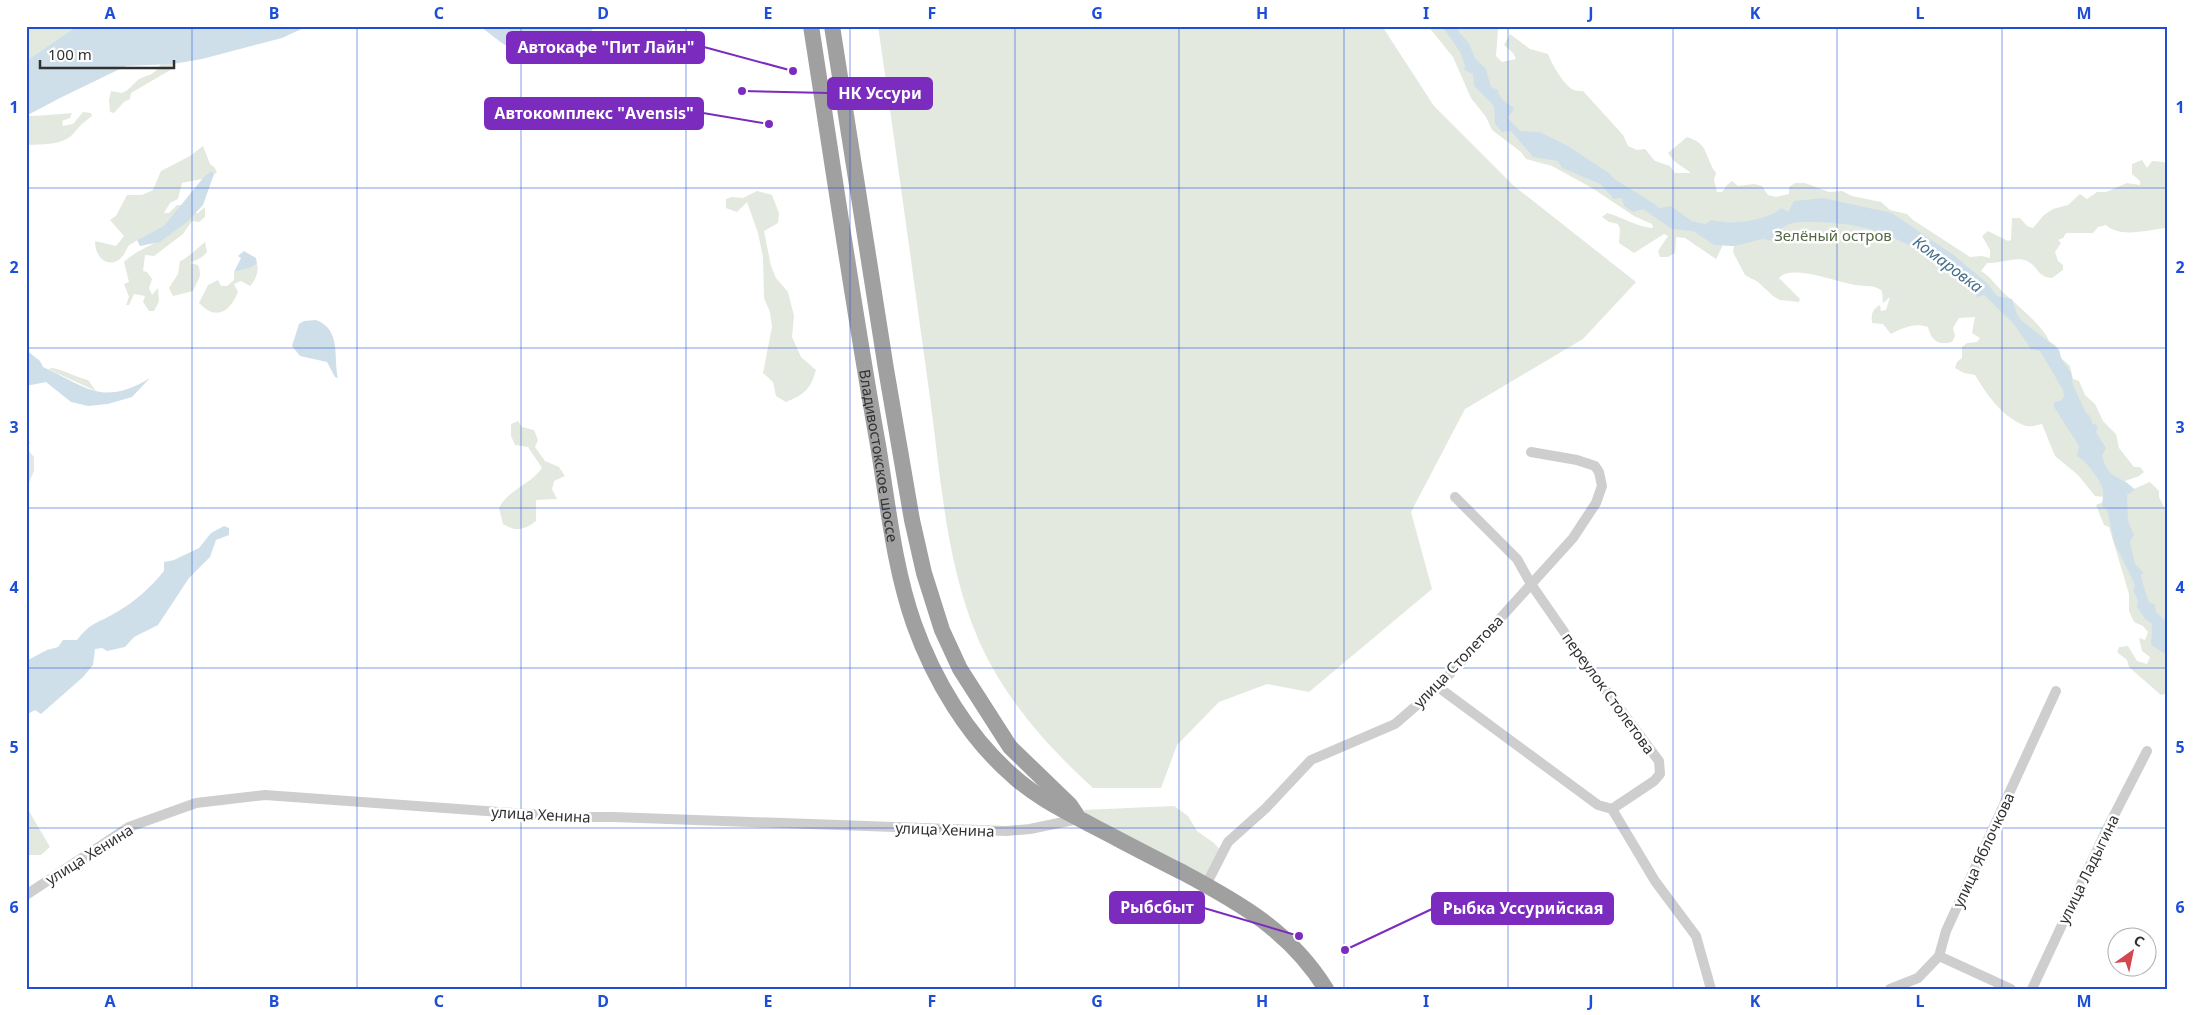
<svg xmlns="http://www.w3.org/2000/svg" width="2194" height="1015" viewBox="0 0 2194 1015" font-family="'Noto Sans',sans-serif">
	<style>
		.green { fill: #e3e9de }
		.water { fill: #cfdfea }
		.lines { fill: none; stroke-linecap: round; stroke-linejoin: round }
		.minor { stroke: #cecece; stroke-width: 10 }
		.trunk { stroke: #a0a0a0; stroke-width: 16 }
		.grid { fill: none; stroke: #1d4ed8; stroke-width: 1; stroke-opacity: 0.55 }
		.labels { text-anchor: middle; dominant-baseline: central; stroke-width: 5; stroke-linejoin: round; paint-order: stroke }
		.park-label { font-size: 15px; fill: #536842; stroke: #fff }
		.street-label { font-size: 15px; fill: #313131; stroke: #fff }
		.water-label { font-size: 16px; font-style: italic; fill: #466f8b; stroke: #fff }
		.leader { fill: none; stroke: #7b2cbf; stroke-width: 2 }
		.callout-dot { fill: #7b2cbf; stroke: #fff; stroke-width: 2 }
		.callout { fill: #7b2cbf; stroke: #7b2cbf; stroke-width: 2 }
		.callout-label { font-size: 16px; text-anchor: middle; font-weight: bold; fill: #fff }
		.neatline { fill: none; stroke: #1d4ed8; stroke-width: 2 }
		.grid-label { font-size: 16px; text-anchor: middle; font-weight: bold; fill: #1d4ed8 }
	</style>
	<rect width="100%" height="100%" fill="#fff"/>
	<g class="green">
		<path d="M26,26H77L26,61Z"/>
		<path d="M878,26H1382L1434,106L1514,186L1636,282L1583,339L1465,409L1411,512L1432,589L1309,692L1267,684L1219,702L1177,745L1161,788H1093C1047,746 1005,699 979,641C946,565 941,479 930,398C913,274 896,150 878,26Z"/>
		<path d="M1428,26H1502L1498,30L1496,56L1502,62L1516,59L1513,53L1504,45L1510,34L1530,49L1548,54C1551,63 1565,87 1574,90C1575,91 1582,91 1583,91L1623,135L1628,146L1637,150L1645,149L1655,161L1670,166L1675,173H1691L1674,161L1668,153L1687,137C1710,144 1704,157 1716,173L1714,180L1717,192H1722L1727,185L1732,181L1738,186L1754,184L1762,186L1768,195L1776,197L1789,194V187L1795,183H1805L1829,192L1842,191L1852,196L1881,202L1890,210L1907,214L1913,220L1970,257L1982,256L1990,258V250L1982,236L1988,231L2008,241L2011,240L2012,218H2020L2027,226L2033,228L2044,215L2053,209L2068,205L2080,194L2087,199L2097,192H2106L2127,183L2140,185V181L2132,174V164L2142,160L2147,168L2152,161L2164,162L2167,167L2166,177L2168,179V228C2148,229 2121,239 2106,225L2098,227L2093,233H2066L2063,238L2058,240L2061,243L2055,252L2058,261L2063,265V270L2052,278C2037,277 2039,267 2027,261C2018,256 1999,264 1987,263L1981,271C1992,278 1997,287 2006,295C2017,305 2045,328 2049,341L2055,345L2059,350L2061,358L2070,366L2073,379L2079,381L2085,395L2095,404L2103,421L2116,434L2119,448L2134,467H2140L2144,472L2139,476L2125,481L2104,497L2095,496L2078,475L2055,456L2042,424C2037,425 2031,427 2026,426C2003,418 1987,395 1975,375L1964,373L1955,368L1957,362L1962,358V347L1967,343L1977,342L1980,338L1972,333L1975,317L1959,318L1953,328L1955,336L1952,342C1938,346 1931,340 1928,327C1915,322 1902,328 1891,334L1883,324L1872,323C1871,315 1872,309 1880,305L1881,311L1886,310L1890,297L1883,303L1882,291C1873,284 1867,287 1856,285C1839,283 1791,263 1779,278L1800,299L1799,302L1780,300L1773,296L1758,282L1745,275L1735,256L1733,251L1734,246L1723,245L1716,259L1685,238L1676,237L1675,253L1668,257H1660L1658,251L1668,236L1664,234L1634,253L1619,243L1620,229L1618,224L1609,222L1602,217L1607,213C1623,217 1636,227 1653,228L1652,224L1634,216L1592,188L1552,166L1526,159L1521,152L1492,130L1486,117L1471,98L1453,57Z"/>
		<path d="M161,64H173L172,69L131,93L130,99L124,102L114,113L110,112L109,100L111,91L122,93C129,90 132,85 138,80C148,73 151,79 161,64Z"/>
		<path d="M83,112L91,113L92,116C83,122 79,127 72,135C60,146 41,144 26,145V116C41,116 56,114 72,113L70,118L62,121L63,126L73,124Z"/>
		<path d="M203,146L210,164L214,167L217,172L211,177L182,183L178,199L170,203L164,213H169L177,205H190L192,212L198,213L205,207V217L199,222L192,221L183,234L154,256L145,255L143,271L147,272L152,279L149,288L152,295L158,288L159,301L154,311H149L143,302L145,296L134,294L129,305H126L129,297L124,284L129,282L124,262C134,252 151,245 165,238L144,236L128,246C119,272 95,265 95,241L116,246L124,236L110,220L116,216L127,195H142L153,190L161,171L190,156Z"/>
		<path d="M757,191L772,195L779,213L778,223L764,231L771,266L776,278L788,292L794,316L792,337L801,357L816,370C810,390 805,394 786,402L776,396L773,382L763,373L772,327L770,312L764,298L763,257L758,233L747,202L737,212L726,208V199L732,197L743,198Z"/>
		<path d="M205,242L207,252L202,257L190,263L198,265C203,278 197,280 193,291L173,296L169,288L178,274L180,261C185,260 200,246 205,242Z"/>
		<path d="M257,264C259,271 256,280 250,286L241,281L234,284L238,292C230,312 216,321 199,303L208,285L218,280L221,286H227L234,280V272L250,268Z"/>
		<path d="M53,368C66,371 76,377 88,380L96,391L48,369Z"/>
		<path d="M518,421L522,427L534,430L538,440L535,447L545,461L559,467L565,476L554,481L552,489L557,499L536,500V521C524,530 516,532 503,524L499,508C509,489 530,485 542,468L528,447L515,445L511,436V424Z"/>
		<path d="M26,436L30,443L26,448L34,457V471L26,489Z"/>
		<path d="M2150,482L2159,491V497L2168,514V693L2161,695L2129,667L2127,660L2117,652L2119,647L2128,646L2137,661L2147,664L2150,657L2142,651L2139,638L2145,640L2148,632L2143,626L2134,622L2129,611V594L2109,527L2104,525L2096,505Z"/>
		<path d="M26,806L50,847L41,855H26Z"/>
		<path d="M1174,806L1188,816L1197,831L1214,843L1220,850L1206,876L1087,816L1083,810Z"/>
	</g>
	<g class="water">
		<path d="M77,26H308L282,38L202,59L173,64L126,66L60,98L26,116V61Z"/>
		<path d="M480,26H596C578,44 580,43 557,50C552,51 547,55 542,56C519,60 497,39 480,26Z"/>
		<path d="M1442,26H1458L1459,32L1469,43L1475,58L1486,69L1491,87L1498,90C1498,99 1508,103 1514,108L1512,113L1507,117L1520,131L1540,132L1568,146L1609,173L1614,179L1655,204L1659,208L1671,206L1692,221L1705,224L1712,220C1731,225 1753,222 1772,214C1776,213 1778,210 1782,208L1788,212L1794,201L1823,198L1892,213L1955,256L1987,283L1997,296L2012,299L2017,314L2021,320L2059,350L2061,358L2071,373L2073,385L2086,413L2090,416L2092,423L2098,426L2096,432L2106,448L2102,456C2110,483 2120,473 2135,490L2127,495L2128,521L2134,535L2130,542L2135,564L2144,573L2141,575C2142,582 2147,596 2149,602L2155,605L2156,612L2168,623V656L2151,645L2152,624L2145,619L2137,607L2138,601L2133,590L2135,585L2114,542L2107,509L2102,506C2102,499 2105,494 2102,487C2099,478 2084,459 2077,456L2079,446L2054,407V402L2060,401L2064,397L2063,390L2040,351L2031,349L2013,323L1984,295L1977,297C1971,286 1956,277 1946,269C1899,236 1870,223 1812,222C1800,222 1789,221 1780,230L1786,232L1799,231L1790,240L1782,243L1763,239L1734,246L1714,245L1693,231L1672,229L1643,209L1633,212L1624,206L1622,198L1614,199L1600,184L1562,168L1558,161L1533,157L1511,131L1502,132L1495,124L1494,106L1474,86L1473,74L1464,70L1465,65L1460,52Z"/>
		<path d="M211,171L214,174L203,205L187,222L160,242L140,246L137,240L164,226L203,178Z"/>
		<path d="M244,251L256,258L257,264L250,268L234,272L241,258L238,256Z"/>
		<path d="M316,320C342,330 333,357 338,378L335,377L327,362L300,356L292,346L299,324L304,321Z"/>
		<path d="M26,350L40,361L43,367C87,387 102,407 150,378L132,397L108,404L88,406L71,402L46,382L26,386Z"/>
		<path d="M224,526L229,528V535L216,540L210,557L189,578L158,625L134,637L125,647L107,651L102,648L95,649L93,665L83,677L41,714L35,710L26,715V661L47,650L58,647L63,640H77C92,621 97,624 115,613C135,602 150,588 164,571V562L174,560L199,548L211,533Z"/>
	</g>
	<g class="lines">
		<g class="minor">
			<path d="M1438,687L1598,805L1612,809L1654,781L1660,774L1659,761L1589,668L1531,584L1517,559L1455,497"/>
			<path d="M1612,809L1655,881L1696,936L1711,989"/>
			<path d="M1206,885L1228,842L1266,808L1311,760L1395,724L1438,687L1573,538L1596,503L1602,486L1599,472L1595,466L1577,460L1531,452"/>
			<path d="M26,895L129,827L196,803L265,795L569,817H613L1006,831L1030,829L1078,819"/>
			<path d="M1939,956L2011,989"/>
			<path d="M1890,989L1918,978L1939,956L1946,931L2056,691"/>
			<path d="M2032,989L2105,833L2147,751"/>
		</g>
		<g class="trunk">
			<path id="s1" d="M811,26C833,166 853,306 878,445C888,505 894,567 914,624C934,680 968,737 1013,776C1036,797 1065,811 1093,826C1122,841 1152,857 1182,872C1240,903 1290,931 1326,989"/>
			<path d="M832,26L886,369L912,520L924,573L942,630L960,669L1010,747L1070,805L1076,814"/>
		</g>
	</g>
	<path class="grid" d="M192,26V989M357,26V989M521,26V989M686,26V989M850,26V989M1015,26V989M1179,26V989M1344,26V989M1508,26V989M1673,26V989M1837,26V989M2002,26V989M26,188H2168M26,348H2168M26,508H2168M26,668H2168M26,828H2168"/>
	<g class="labels">
		<g class="park-label">
			<text x="1833" y="235">Зелёный остров</text>
		</g>
		<g class="street-label">
			<text stroke="none"><textPath href="#s1" startOffset="435">Владивостокское шоссе</textPath></text>
			<text transform="translate(1458 661) rotate(-46)">улица Столетова</text>
			<text transform="translate(1609 693) rotate(54)">переулок Столетова</text>
			<text transform="translate(541 814) rotate(3)">улица Хенина</text>
			<text transform="translate(945 829) rotate(2)">улица Хенина</text>
			<text transform="translate(1983 850) rotate(-65)">улица Яблочкова</text>
			<text transform="translate(89 854) rotate(-32)">улица Хенина</text>
			<text transform="translate(2088 869) rotate(-64)">улица Ладыгина</text>
		</g>
		<g class="water-label">
			<text transform="translate(1948 264) rotate(37)">Комаровка</text>
		</g>
	</g>
	<path class="leader" d="M793 71L704 47M742 91L828 93M769 124L703 113M1299 936L1204 908M1345 950L1432 909"/>
	<g class="callout-dot">
		<circle cx="793" cy="71" r="5"/>
		<circle cx="742" cy="91" r="5"/>
		<circle cx="769" cy="124" r="5"/>
		<circle cx="1299" cy="936" r="5"/>
		<circle cx="1345" cy="950" r="5"/>
	</g>
	<g class="callout">
		<rect x="507" y="32" width="197" height="31" rx="5"/>
		<rect x="828" y="78" width="104" height="31" rx="5"/>
		<rect x="485" y="98" width="218" height="31" rx="5"/>
		<rect x="1110" y="892" width="94" height="31" rx="5"/>
		<rect x="1432" y="893" width="181" height="31" rx="5"/>
	</g>
	<g class="callout-label">
		<text x="606" y="53">Автокафе "Пит Лайн"</text>
		<text x="880" y="99">НК Уссури</text>
		<text x="594" y="119">Автокомплекс "Avensis"</text>
		<text x="1157" y="913">Рыбсбыт</text>
		<text x="1523" y="914">Рыбка Уссурийская</text>
	</g>
	<rect width="2194" height="1015" fill="none" stroke="#ffffff" stroke-width="55"/>
	<g transform="translate(2132 952) rotate(33)"><circle r="24" fill="#ffffff" stroke="#adadad"/>
	<path d="M0-4L9 19L0 12L-9 19Z" fill="#d4474e"/>
	<text y="-8" font-size="14" font-weight="bold" text-anchor="middle" fill="#313131">С</text>
	</g>
	<path d="M40 60v8h134v-8" fill="none" stroke="#313131" stroke-width="2.5"/>
	<text x="48" y="60" font-size="15" fill="#313131" stroke="#ffffff" stroke-width="4" paint-order="stroke">100 m</text>
	<rect x="28" y="28" width="2138" height="960" class="neatline"/>
	<g class="grid-label">
		<text x="110" y="19">A</text>
		<text x="274" y="19">B</text>
		<text x="439" y="19">C</text>
		<text x="603" y="19">D</text>
		<text x="768" y="19">E</text>
		<text x="932" y="19">F</text>
		<text x="1097" y="19">G</text>
		<text x="1262" y="19">H</text>
		<text x="1426" y="19">I</text>
		<text x="1591" y="19">J</text>
		<text x="1755" y="19">K</text>
		<text x="1920" y="19">L</text>
		<text x="2084" y="19">M</text>
		<text x="14" y="113">1</text>
		<text x="2180" y="113">1</text>
		<text x="14" y="273">2</text>
		<text x="2180" y="273">2</text>
		<text x="14" y="433">3</text>
		<text x="2180" y="433">3</text>
		<text x="14" y="593">4</text>
		<text x="2180" y="593">4</text>
		<text x="14" y="753">5</text>
		<text x="2180" y="753">5</text>
		<text x="14" y="913">6</text>
		<text x="2180" y="913">6</text>
		<text x="110" y="1007">A</text>
		<text x="274" y="1007">B</text>
		<text x="439" y="1007">C</text>
		<text x="603" y="1007">D</text>
		<text x="768" y="1007">E</text>
		<text x="932" y="1007">F</text>
		<text x="1097" y="1007">G</text>
		<text x="1262" y="1007">H</text>
		<text x="1426" y="1007">I</text>
		<text x="1591" y="1007">J</text>
		<text x="1755" y="1007">K</text>
		<text x="1920" y="1007">L</text>
		<text x="2084" y="1007">M</text>
	</g>
</svg>
